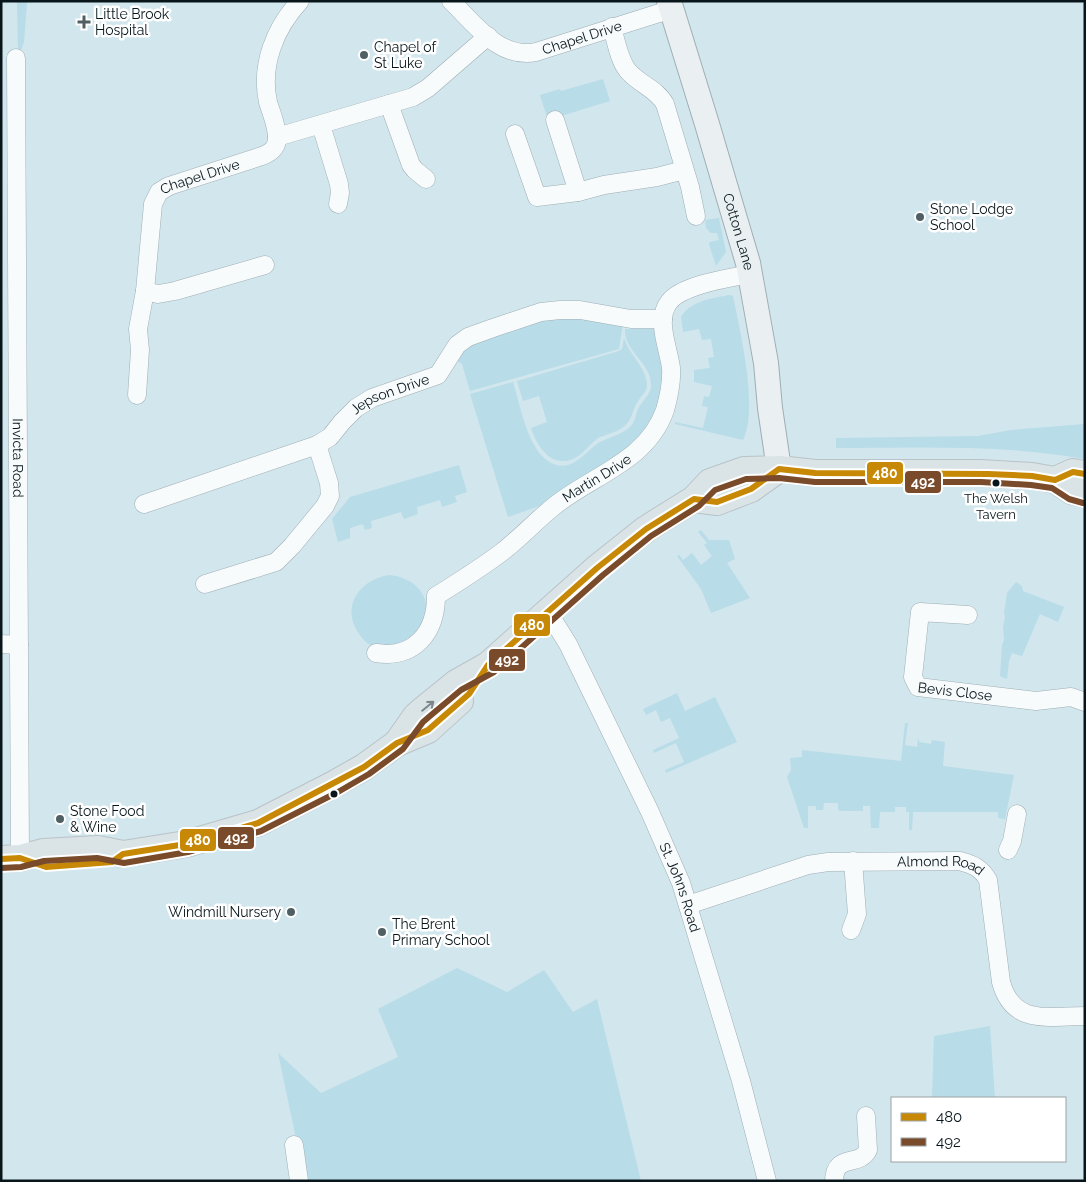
<svg xmlns="http://www.w3.org/2000/svg" width="1086" height="1182" viewBox="0 0 1086 1182" font-family="Raleway,sans-serif">
	<style>
		.green { fill: #b8dce8 }
		.lines { fill: none; stroke-linecap: round; stroke-linejoin: round }
		.minor-casing { stroke: #9faeb4; stroke-width: 19 }
		.secondary-casing { stroke: #9faeb4; stroke-width: 26 }
		.primary-casing { stroke: #b9c3c7; stroke-width: 28 }
		.minor { stroke: #f8fbfc; stroke-width: 18 }
		.secondary { stroke: #eaf0f2; stroke-width: 24 }
		.primary { stroke: #dae4e7; stroke-width: 26 }
		.bus-1-casing { stroke: #fff; stroke-width: 10 }
		.bus-2-casing { stroke: #fff; stroke-width: 10 }
		.bus-1 { stroke: #c78905; stroke-width: 6 }
		.bus-2 { stroke: #7a4b2a; stroke-width: 6 }
		.oneway { stroke: #7c878b }
		.poi-dot { fill: #4f5f64; stroke: #fff; stroke-width: 2 }
		.bus-dot { fill: #08161b; stroke: #fff; stroke-width: 2 }
		.labels { text-anchor: middle; dominant-baseline: central; stroke-width: 5; stroke-linejoin: round; paint-order: stroke }
		.bus-label { font-size: 13px; fill: #08161b; stroke: #fff }
		.poi-label { font-size: 14px; fill: #08161b; stroke: #fff; text-anchor: start }
		.street-label { font-size: 14px; fill: #08161b; stroke: #fff }
		.line-badge { stroke: #fff; stroke-width: 2 }
		.badge-label { font-size: 14px; text-anchor: middle; font-weight: bold; fill: #fff }
	</style>
	<rect width="100%" height="100%" fill="#d2e6ed"/>
	<g class="green">
		<path d="M17,1H27V3L24,42L21,50L18,49Z"/>
		<path d="M603,79L610,101L548,120L540,95L560,89L561,91Z"/>
		<path d="M719,218L726,252L716,266L709,244L710,242L719,240L717,233H711L706,228L705,220Z"/>
		<path d="M729,295L733,296C740,331 759,410 743,440L675,424V422L703,428L708,407L702,406L704,396L709,397L712,386L694,382V370L710,368L708,358L714,357L711,339L702,340L699,329L683,332L681,317C690,301 713,298 729,295Z"/>
		<path d="M550,315L623,323L619,349L470,391L462,364L453,358L462,345Z"/>
		<path d="M625,329H656L664,382L655,416L634,445L548,503L508,517L470,394L513,382C520,404 527,447 548,461C571,476 584,452 600,442C610,437 623,434 631,426C635,422 636,414 638,409C642,401 651,394 651,386C652,363 624,352 625,329Z"/>
		<path d="M624,338C629,355 647,368 647,385C647,392 641,396 638,401C634,407 633,413 630,419C624,431 610,433 598,438C592,442 587,449 581,454C556,473 538,450 531,428L547,422L539,396L523,401L517,381L619,351L622,349Z"/>
		<path d="M1085,424V459C1003,444 918,448 836,448V438L978,436L1011,430Z"/>
		<path d="M459,465L467,492L455,496L457,502L442,507L440,500L417,507L418,514L404,519L401,512L371,521L372,528L365,530L363,524L350,528V538L338,542L332,519L350,497Z"/>
		<path d="M701,530L709,540H729L735,559L727,563L750,598L711,613L701,589L677,556L679,555L683,560L692,553L701,565L712,556L704,545L707,543L698,532Z"/>
		<path d="M390,575C412,578 428,591 427,614C426,618 427,623 425,626C420,634 412,641 406,647C397,647 383,650 375,647C368,645 362,639 358,632C340,605 362,578 390,575Z"/>
		<path d="M1016,582L1022,586L1023,591L1064,607L1058,622L1040,614L1022,656L1012,653L1009,661L1007,679L1000,676L1002,645L1004,640L1003,627L1005,617L1004,613L1007,593Z"/>
		<path d="M677,693L685,711L715,697L737,742L666,773L665,770L684,762L676,743L654,753L653,750L679,738L670,718L661,722L656,710L646,715L643,709Z"/>
		<path d="M905,723H908L905,745L917,747L918,739H919V742L931,744L932,740L945,742L943,766L1014,775L1005,819L998,818V812H913L912,830H909V812H906V807H895V812H880L879,828H871L870,806H863V811H841L838,810V803H824L823,810H816V806H808V828H804L787,777L791,770L790,758L802,757V750L901,761Z"/>
		<path d="M457,968L507,992L544,970L573,1012L597,999L641,1181H305L278,1053L321,1093L398,1057L378,1009Z"/>
		<path d="M990,1026L995,1098H932L934,1036Z"/>
	</g>
	<g class="lines">
		<defs>
			<g id="minor">
				<path id="s1" d="M451,1C474,23 500,60 536,52L672,9"/>
				<path d="M612,27C616,41 619,60 628,71C639,84 657,89 665,104L690,187L696,216"/>
				<path id="s2" d="M16,58L20,858"/>
				<path d="M389,104L411,165L415,170L426,179"/>
				<path d="M555,120L578,192"/>
				<path d="M321,125L339,184L340,193L338,204"/>
				<path d="M515,134L537,197L578,192L604,185L657,177L684,170"/>
				<path d="M277,137L413,97L428,88L488,36"/>
				<path id="s3" d="M265,265L175,291L158,294L145,291L153,204L159,192L169,186L262,156C270,153 276,149 277,140C278,127 271,113 268,102C260,65 275,28 300,1"/>
				<path d="M137,395L140,350L138,329L145,291"/>
				<path id="s4" d="M144,504L317,445L330,437L342,422L356,408L372,398L438,375L457,345L468,337L493,328L541,312L560,310H580L631,319H663"/>
				<path d="M205,584L276,562L292,546L325,506L330,496L329,483L317,445"/>
				<path id="s5" d="M548,612L568,644L650,812L681,883L741,1081L767,1181"/>
				<path id="s6" d="M968,615L920,612L913,677L918,687L1036,701L1071,697L1085,702"/>
				<path d="M1,644L19,645"/>
				<path id="s7" d="M376,653C414,659 436,633 436,596C457,583 482,567 502,552C520,538 536,521 553,507C592,475 647,462 665,410C669,396 672,382 671,368C669,349 655,320 669,302C682,285 729,278 750,274"/>
				<path d="M1008,850L1012,841L1017,814"/>
				<path id="s8" d="M688,905L808,865L828,862L960,861C974,865 981,868 988,880L1001,982C1013,1026 1048,1016 1085,1016"/>
				<path d="M851,930L857,914L853,861"/>
				<path d="M294,1145L299,1181"/>
				<path d="M834,1181C835,1152 859,1168 868,1150L866,1116"/>
			</g>
			<g id="secondary">
				<path id="s9" d="M669,1L707,124L748,263L766,363L770,408L779,469"/>
			</g>
			<g id="primary">
				<path d="M1055,480L1073,472L1085,474"/>
				<path d="M694,499L717,502L751,489L779,469"/>
				<path d="M397,743L428,730L460,701"/>
				<path d="M1,859L20,858L43,852L98,849L123,854L186,844L258,823L334,784L364,767L397,743L416,716L424,709L456,683L488,665L597,568L646,529L694,499L710,482L744,470L779,469L815,473H981L1032,476L1055,480L1072,491L1085,494"/>
			</g>
		</defs>
		<use href="#minor" class="minor-casing"/>
		<use href="#secondary" class="secondary-casing"/>
		<use href="#primary" class="primary-casing"/>
		<use href="#minor" class="minor"/>
		<use href="#secondary" class="secondary"/>
		<use href="#primary" class="primary"/>
		<defs>
			<path id="bus-1" d="M1,859L20,858L46,867L112,862L123,854L186,844L258,823L364,767L397,743L428,730L469,694L488,665L597,568L646,529L694,499L717,502L751,489L779,469L815,473L988,474L1032,476L1055,480L1073,472L1085,474"/>
			<path id="bus-2" d="M1,868L21,867L44,861L97,858L124,863L188,852L261,831L338,792L369,774L403,749L423,722L430,716L461,690L494,672L603,575L651,536L699,506L715,490L746,479L779,478L815,482H981L1031,485L1052,488L1069,499L1083,503"/>
		</defs>
		<use href="#bus-1" class="bus-1-casing"/>
		<use href="#bus-2" class="bus-2-casing"/>
		<use href="#bus-1" class="bus-1"/>
		<use href="#bus-2" class="bus-2"/>
	</g>
	<defs><path id="oneway-shaft" d="M-6 0H5M1.5-3L5.5 0L1.5 3" fill="none" stroke-width="1.6" stroke-linecap="round" stroke-linejoin="round" transform="scale(1.25)"/></defs>
	<use class="oneway" href="#oneway-shaft" transform="translate(428 706) rotate(-39)"/>
	<g class="poi-dot">
		<path d="M81.5 14.5h5v5h5v5h-5v5h-5v-5h-5v-5h5z"/>
		<circle cx="364" cy="55" r="5"/>
		<circle cx="920" cy="217" r="5"/>
		<circle cx="60" cy="819" r="5"/>
		<circle cx="291" cy="912" r="5"/>
		<circle cx="382" cy="932" r="5"/>
	</g>
	<g class="bus-dot">
		<circle cx="996" cy="483" r="4.5"/>
		<circle cx="334" cy="794" r="4.5"/>
	</g>
	<g class="labels">
		<g class="bus-label">
			<text x="996" y="498">The Welsh<tspan x="996" dy="16">Tavern</tspan></text>
		</g>
		<g class="poi-label">
			<text x="95" y="14">Little Brook<tspan x="95" dy="16">Hospital</tspan></text>
			<text x="374" y="47">Chapel of<tspan x="374" dy="16">St Luke</tspan></text>
			<text x="930" y="209">Stone Lodge<tspan x="930" dy="16">School</tspan></text>
			<text x="70" y="811">Stone Food<tspan x="70" dy="16">&amp; Wine</tspan></text>
			<text x="281" y="912" text-anchor="end">Windmill Nursery</text>
			<text x="392" y="924">The Brent<tspan x="392" dy="16">Primary School</tspan></text>
		</g>
		<g class="street-label">
			<text stroke="none"><textPath href="#s1" startOffset="152">Chapel Drive</textPath></text>
			<text stroke="none"><textPath href="#s3" startOffset="269">Chapel Drive</textPath></text>
			<text stroke="none"><textPath href="#s9" startOffset="241">Cotton Lane</textPath></text>
			<text stroke="none"><textPath href="#s4" startOffset="274">Jepson Drive</textPath></text>
			<text stroke="none"><textPath href="#s2" startOffset="400">Invicta Road</textPath></text>
			<text stroke="none"><textPath href="#s7" startOffset="296">Martin Drive</textPath></text>
			<text stroke="none"><textPath href="#s6" startOffset="162">Bevis Close</textPath></text>
			<text stroke="none"><textPath href="#s8" startOffset="260">Almond Road</textPath></text>
			<text stroke="none"><textPath href="#s5" startOffset="306">St. Johns Road</textPath></text>
		</g>
	</g>
	<g class="line-badge">
		<rect x="866" y="461" width="38" height="24" rx="5" fill="#c78905"/>
		<rect x="904" y="470" width="38" height="24" rx="5" fill="#7a4b2a"/>
		<rect x="513" y="613" width="38" height="24" rx="5" fill="#c78905"/>
		<rect x="488" y="648" width="38" height="24" rx="5" fill="#7a4b2a"/>
		<rect x="217" y="826" width="38" height="24" rx="5" fill="#7a4b2a"/>
		<rect x="179" y="828" width="38" height="24" rx="5" fill="#c78905"/>
	</g>
	<g class="badge-label">
		<text x="885" y="478">480</text>
		<text x="923" y="487">492</text>
		<text x="532" y="630">480</text>
		<text x="507" y="665">492</text>
		<text x="236" y="843">492</text>
		<text x="198" y="845">480</text>
	</g>
	<rect width="1086" height="1182" fill="none" stroke="#08161b" stroke-width="5"/>
	<rect x="891" y="1097" width="175" height="65" fill="#ffffff" stroke="#9ca2a4"/>
	<rect x="901" y="1113" width="25" height="8" fill="#c78905" stroke="#9ca2a4"/>
	<text x="936" y="1122" font-size="15" fill="#08161b">480</text>
	<rect x="901" y="1138" width="25" height="8" fill="#7a4b2a" stroke="#9ca2a4"/>
	<text x="936" y="1147" font-size="15" fill="#08161b">492</text>
</svg>
